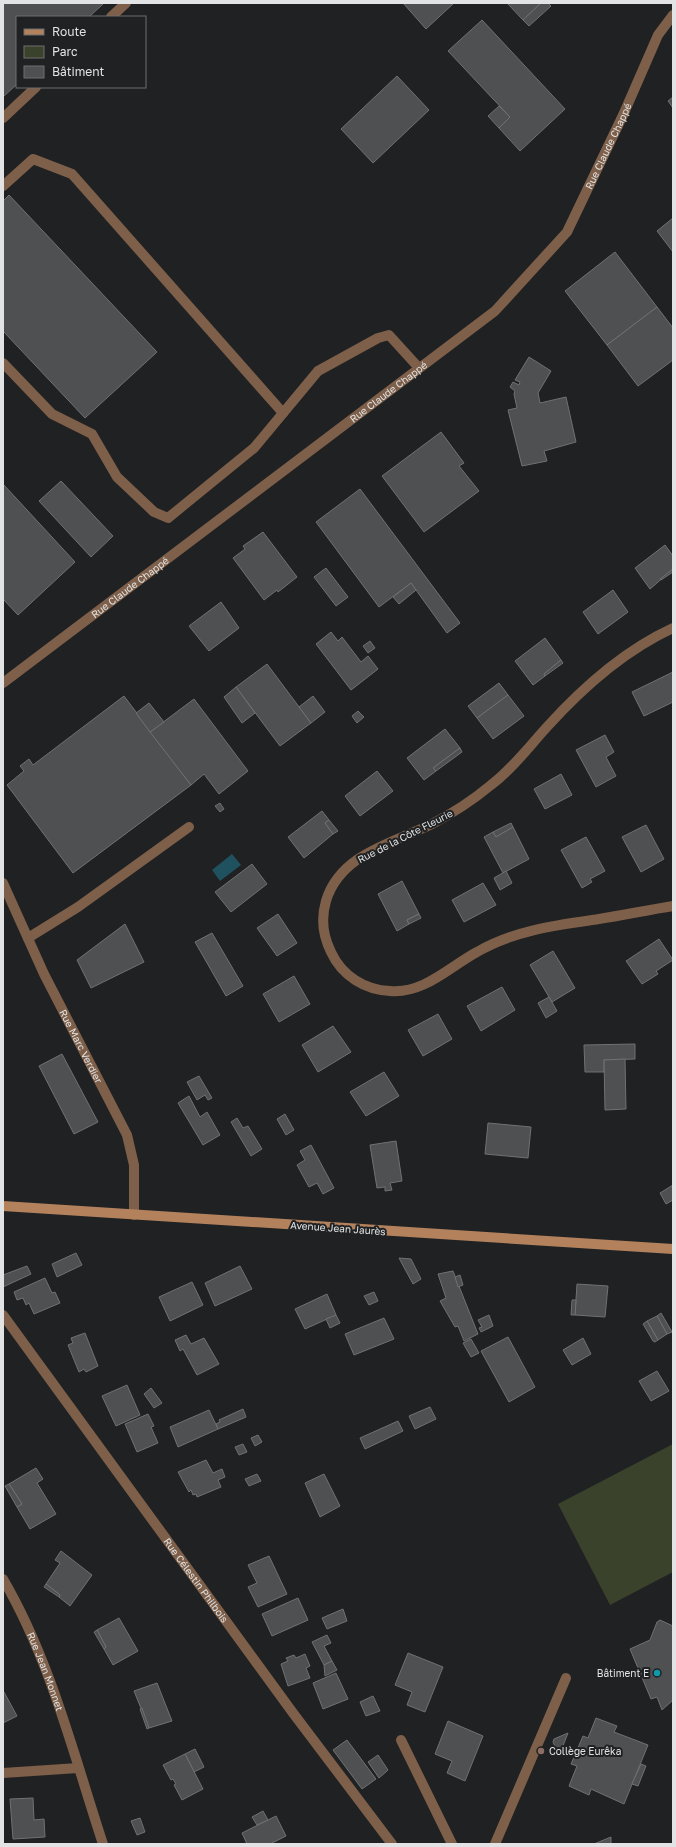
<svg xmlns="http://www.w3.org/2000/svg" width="676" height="1847" viewBox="0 0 676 1847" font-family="'Golos Text',sans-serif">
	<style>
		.green { fill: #3b422b }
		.water { fill: #20515f }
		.building { fill: #4e5052; stroke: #6f7174 }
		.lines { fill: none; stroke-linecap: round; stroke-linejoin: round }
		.lane { stroke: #7e5f49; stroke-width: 10 }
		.street { stroke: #7e5f49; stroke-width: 10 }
		.secondary { stroke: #b3825d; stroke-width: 10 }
		.culture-dot { fill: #0f9aa8; stroke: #1f2123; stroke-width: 1.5 }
		.education-dot { fill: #8d6e63; stroke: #1f2123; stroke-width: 1.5 }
		.labels { text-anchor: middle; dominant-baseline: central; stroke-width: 4; stroke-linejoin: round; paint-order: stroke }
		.street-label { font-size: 10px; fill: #e1e3e4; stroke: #1f2123 }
		.poi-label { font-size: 10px; fill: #e1e3e4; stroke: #1f2123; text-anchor: end }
	</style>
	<rect width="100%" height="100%" fill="#1f2123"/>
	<path class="green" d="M673,1444V1572L610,1605L558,1504Z"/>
	<path class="water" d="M232,854L241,865L220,881L212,870Z"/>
	<g class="building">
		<path d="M3,3H104L89,17H17V84L3,97Z"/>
		<path d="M403,3H454L426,29Z"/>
		<path d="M507,3H541L523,20Z"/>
		<path d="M541,3H548L551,6L529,26L523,20Z"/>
		<path d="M482,20L565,109L520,151L499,128L510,117L448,51Z"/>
		<path d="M397,76L429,110L373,163L341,129Z"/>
		<path d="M673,97V108L668,101Z"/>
		<path d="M499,106L510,117L499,128L488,116Z"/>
		<path d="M9,195L157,352L85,418L3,331V201Z"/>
		<path d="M673,218V252L657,231Z"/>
		<path d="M615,252L657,307L607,345L565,291Z"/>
		<path d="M657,307L673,328V360L638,386L607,345Z"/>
		<path d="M529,357L551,371L538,393L540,403L566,397L576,442L544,451L547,461L522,466L508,410L517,408L514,394L515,391L510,387L513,382L519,385L520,382L515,380Z"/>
		<path d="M441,432L464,463L459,466L479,491L424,532L382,476Z"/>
		<path d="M61,481L113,536L91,557L39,501Z"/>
		<path d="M3,484L75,562L18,615L3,599Z"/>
		<path d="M360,489L460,623L447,633L411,583L379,607L316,522Z"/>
		<path d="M263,532L297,577L278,592L277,590L264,600L233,558L245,549L243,546Z"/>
		<path d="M665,545L673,556V569L650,589L635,568Z"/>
		<path d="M326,568L348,597L336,606L314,577Z"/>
		<path d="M673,569V572L661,580L660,579Z"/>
		<path d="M411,583L416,590L399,604L393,597Z"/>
		<path d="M613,590L628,612L598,634L583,612Z"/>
		<path d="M221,602L239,628L209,651L189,626Z"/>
		<path d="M331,632L338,641L342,637L361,662L368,656L378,669L351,690L316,644Z"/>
		<path d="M545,638L561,660L544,674L545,676L533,685L515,661Z"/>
		<path d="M370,641L375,648L368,653L363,646Z"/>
		<path d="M561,660L563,663L545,676L544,674Z"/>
		<path d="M267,664L311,723L280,746L236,687Z"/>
		<path d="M673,672V702L644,716L632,692Z"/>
		<path d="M499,683L508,695L477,718L468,706Z"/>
		<path d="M236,687L255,713L242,723L224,697Z"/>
		<path d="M508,695L524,716L493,739L477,718Z"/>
		<path d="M124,696L191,785L73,873L7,785L24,771L20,766L29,759L33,765Z"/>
		<path d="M313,696L325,712L311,723L299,707Z"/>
		<path d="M194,699L248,771L219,794L204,774L191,785L150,732Z"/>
		<path d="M149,703L164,722L150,732L136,713Z"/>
		<path d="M358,711L364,717L357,723L352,716Z"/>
		<path d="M445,729L460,748L433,768L436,771L424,780L407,758Z"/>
		<path d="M605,735L614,752L606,757L616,776L596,787L576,750Z"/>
		<path d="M460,748L462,752L436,771L433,768Z"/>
		<path d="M377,771L393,791L360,816L345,796Z"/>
		<path d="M561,774L572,795L545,809L534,789Z"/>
		<path d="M220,803L224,809L220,812L215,806Z"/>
		<path d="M322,811L329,820L325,823L333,834L304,858L288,837Z"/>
		<path d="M329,820L338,831L333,834L325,823Z"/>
		<path d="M511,823L513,827L496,837L493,832Z"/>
		<path d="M646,825L664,859L641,872L622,837Z"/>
		<path d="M513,827L529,859L503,873L484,837L493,832L496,837Z"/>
		<path d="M586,837L605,871L590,879L592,882L582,888L561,850Z"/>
		<path d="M252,864L267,884L231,912L215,892Z"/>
		<path d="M506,871L512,883L500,890L494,878Z"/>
		<path d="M402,881L419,914L407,920L409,924L397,931L378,894Z"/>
		<path d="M483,883L496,905L464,922L452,900Z"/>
		<path d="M278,914L297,943L277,956L257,928Z"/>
		<path d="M419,914L421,918L409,924L407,920Z"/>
		<path d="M125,924L144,962L91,988L77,960Z"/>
		<path d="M212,933L243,986L226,996L195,942Z"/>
		<path d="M659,939L673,960L656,971L658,974L642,984L626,961Z"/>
		<path d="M553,951L575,988L552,1002L530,965Z"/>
		<path d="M294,976L310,1004L279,1022L263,994Z"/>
		<path d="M502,987L515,1010L481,1031L467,1006Z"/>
		<path d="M549,997L557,1011L546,1018L538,1003Z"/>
		<path d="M438,1014L452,1039L423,1056L408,1030Z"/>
		<path d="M333,1026L351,1052L318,1072L302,1045Z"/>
		<path d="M635,1044V1059L604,1060V1072H585L584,1045Z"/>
		<path d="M62,1054L98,1122L74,1134L39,1066Z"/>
		<path d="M625,1059L626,1109L605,1110L604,1060Z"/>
		<path d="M384,1072L399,1096L366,1116L350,1092Z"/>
		<path d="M199,1076L212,1098L208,1100L205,1095L197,1100L187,1082Z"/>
		<path d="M189,1096L200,1117L207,1112L220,1135L203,1145L178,1103Z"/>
		<path d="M285,1114L294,1130L286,1135L277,1119Z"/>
		<path d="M237,1118L243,1128L248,1126L262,1149L251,1156L231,1122Z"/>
		<path d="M488,1123L531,1127L528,1158L485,1154Z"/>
		<path d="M396,1141L402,1181L390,1183L392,1190L385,1191V1187L377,1188L370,1145Z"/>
		<path d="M311,1145L334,1188L323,1194L317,1183L309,1187L297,1165L305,1160L300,1151Z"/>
		<path d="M673,1185V1200L666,1204L660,1193Z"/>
		<path d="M76,1253L82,1265L57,1277L52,1264Z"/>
		<path d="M399,1258L411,1259L421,1279L413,1284Z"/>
		<path d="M27,1266L31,1274L3,1287V1275Z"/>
		<path d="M240,1266L252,1289L215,1306L205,1283Z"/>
		<path d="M453,1271L478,1334L464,1341L458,1326L455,1327L440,1301L446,1298L438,1274Z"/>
		<path d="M460,1275L463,1285L458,1287L455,1277Z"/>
		<path d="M45,1278L52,1293L55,1292L60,1303L34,1314L29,1303L26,1305L23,1298L17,1300L14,1292Z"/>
		<path d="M192,1282L203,1305L170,1321L159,1297Z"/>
		<path d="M577,1284L608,1286L605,1317L575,1315Z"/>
		<path d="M374,1292L378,1301L369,1305L364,1296Z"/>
		<path d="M327,1294L336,1315L305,1329L295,1309Z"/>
		<path d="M572,1300H576L575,1315H571Z"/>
		<path d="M661,1313L672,1332L667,1334L657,1316Z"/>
		<path d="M336,1315L340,1323L330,1328L326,1319Z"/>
		<path d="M489,1315L493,1326L481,1332L479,1328L482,1327L478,1320Z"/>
		<path d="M657,1316L667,1334L658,1340L647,1321Z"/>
		<path d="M384,1318L394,1339L354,1355L345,1334Z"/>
		<path d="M647,1321L658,1340L655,1342L653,1341L643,1324Z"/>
		<path d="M85,1333L98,1366L86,1372L84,1369L79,1372L68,1345L73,1343L71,1338Z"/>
		<path d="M186,1335L191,1344L204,1338L219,1364L197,1375L183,1349L180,1351L175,1340Z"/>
		<path d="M508,1337L535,1387L509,1402L481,1351Z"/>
		<path d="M583,1338L591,1354L572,1365L563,1350Z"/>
		<path d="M471,1339L479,1353L471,1357L463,1343Z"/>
		<path d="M657,1371L669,1391L651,1401L639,1381Z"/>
		<path d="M127,1385L140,1415L116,1426L102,1396Z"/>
		<path d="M151,1388L162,1403L154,1408L144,1394Z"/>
		<path d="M430,1407L436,1419L415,1429L409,1416Z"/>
		<path d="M243,1409L246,1417L218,1429L216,1424L220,1422L219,1420Z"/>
		<path d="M209,1410L218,1429L178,1447L170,1427Z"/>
		<path d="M148,1414L154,1426L151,1427L158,1443L137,1452L125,1424Z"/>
		<path d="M398,1421L403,1431L365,1449L360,1438Z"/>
		<path d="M258,1435L262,1442L255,1446L251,1438Z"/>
		<path d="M243,1444L247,1452L239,1455L235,1447Z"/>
		<path d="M206,1460L213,1473L222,1469L225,1477L218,1480L221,1487L197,1497L196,1494L193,1495L191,1490L189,1492L178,1472Z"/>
		<path d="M36,1468L43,1479L37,1483L56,1514L30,1529L17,1507L22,1504L9,1484Z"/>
		<path d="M257,1474L261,1481L249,1486L245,1479Z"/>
		<path d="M324,1474L340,1506L320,1517L305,1483Z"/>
		<path d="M9,1484L22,1504L17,1507L5,1486Z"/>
		<path d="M61,1551L92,1575L70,1606L59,1597L60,1595L46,1584L60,1563L55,1560Z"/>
		<path d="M269,1556L287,1594L258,1607L248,1587L257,1583L248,1565Z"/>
		<path d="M46,1584L60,1595L59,1597L44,1587Z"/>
		<path d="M298,1598L308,1620L272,1636L262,1614Z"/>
		<path d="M343,1609L347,1621L327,1629L322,1618Z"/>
		<path d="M119,1618L138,1651L113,1665L104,1649L106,1647L97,1630Z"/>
		<path d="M660,1620L673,1626V1700L662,1710L657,1697L651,1699L630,1649L650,1640L657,1622Z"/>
		<path d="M97,1630L106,1647L104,1649L94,1632Z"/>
		<path d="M327,1635L331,1643L324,1646L332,1661L324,1665L312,1642Z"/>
		<path d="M408,1653L443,1667L425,1712L407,1705L412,1692L395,1685Z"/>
		<path d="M305,1654L310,1666L306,1668L310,1678L288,1686L281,1664L288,1661L286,1658L294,1655L296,1658Z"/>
		<path d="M332,1661L337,1670L325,1676L324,1665Z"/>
		<path d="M336,1673L348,1699L323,1709L313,1683Z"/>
		<path d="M157,1683L172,1721L149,1728L134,1691Z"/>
		<path d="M4,1692L17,1716L3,1723V1692Z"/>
		<path d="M373,1696L380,1711L366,1716L360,1702Z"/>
		<path d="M142,1708L149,1728L147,1729L140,1709Z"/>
		<path d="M596,1718L617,1726L614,1732L648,1745L624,1804L591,1789L589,1795L569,1786L577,1766L571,1764L583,1736L588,1738Z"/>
		<path d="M448,1721L483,1736L465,1781L447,1773L452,1761L435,1754Z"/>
		<path d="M568,1733L559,1756L553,1742L554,1739Z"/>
		<path d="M347,1740L376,1779L362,1789L333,1750Z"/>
		<path d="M195,1749L204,1767L194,1772L185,1754Z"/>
		<path d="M185,1754L203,1789L182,1800L174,1785L176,1784L173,1779L171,1780L163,1765Z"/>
		<path d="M378,1755L388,1770L379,1778L368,1762Z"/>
		<path d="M641,1764L646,1766L638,1786L632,1784Z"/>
		<path d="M33,1798L34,1820L44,1819L45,1837L13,1839L10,1799Z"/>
		<path d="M263,1811L268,1820L257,1825L252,1817Z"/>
		<path d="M276,1816L286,1836L270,1844H247L242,1833Z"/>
		<path d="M140,1818L145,1832L137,1835L131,1821Z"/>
		<path d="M611,1837V1844H594Z"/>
	</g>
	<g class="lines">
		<g class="lane">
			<path d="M111,17L126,3"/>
			<path d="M3,118L36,87"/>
			<path d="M3,186L33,159L72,174L283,413"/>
			<path d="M3,363L52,414L92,434L117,477L154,512L168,518L254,448L318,371L378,338L389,335L419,368"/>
			<path d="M28,938L78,907L189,827"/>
			<path d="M401,1740L452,1844"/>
			<path d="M495,1844L566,1678"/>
		</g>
		<g class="street">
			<path d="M673,628C623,651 582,688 546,728C528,748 512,769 491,785C473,800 453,813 432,824C393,843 340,854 326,901C321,918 323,936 331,952C342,976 365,990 390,991C424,994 449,967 477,952C515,930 557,925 599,919C624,915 648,910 673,906"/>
			<path id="s1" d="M3,683L495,311L567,232L624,113L658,35L673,15"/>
			<path id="s2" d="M3,883L44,974L127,1135L134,1165V1215"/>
			<path id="s3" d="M3,1315L293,1713L392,1844"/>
			<path id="s4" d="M3,1579C50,1659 74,1756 103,1844"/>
			<path d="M3,1773L78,1768"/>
		</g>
		<path class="secondary" d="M3,1206L673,1249"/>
	</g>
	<circle class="culture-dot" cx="657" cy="1673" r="4"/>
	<circle class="education-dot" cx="541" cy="1751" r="4"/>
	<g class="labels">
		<g class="street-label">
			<text stroke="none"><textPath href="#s1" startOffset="819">Rue Claude Chappé</textPath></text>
			<text stroke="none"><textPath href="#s1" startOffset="483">Rue Claude Chappé</textPath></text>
			<text stroke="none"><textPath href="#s1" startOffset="159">Rue Claude Chappé</textPath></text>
			<text transform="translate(405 836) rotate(-27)">Rue de la Côte Fleurie</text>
			<text stroke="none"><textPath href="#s2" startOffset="181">Rue Marc Verdier</textPath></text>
			<text transform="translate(338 1228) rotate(4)">Avenue Jean Jaurès</text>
			<text stroke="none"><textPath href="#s3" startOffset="328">Rue Célestin Philbois</textPath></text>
			<text stroke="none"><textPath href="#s4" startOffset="102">Rue Jean Monnet</textPath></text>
		</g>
		<g class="poi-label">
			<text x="649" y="1673">Bâtiment E</text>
			<text x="549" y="1751" text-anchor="start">Collège Eurêka</text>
		</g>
	</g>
	<rect width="676" height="1847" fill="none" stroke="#e1e3e4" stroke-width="8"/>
	<rect x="16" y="16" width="130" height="72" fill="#1f2123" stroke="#6d6f70"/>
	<rect x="24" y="29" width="20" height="6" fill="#b3825d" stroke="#6d6f70"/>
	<text x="52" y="36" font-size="12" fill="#e1e3e4">Route</text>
	<rect x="24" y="46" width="20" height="12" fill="#3b422b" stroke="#6d6f70"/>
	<text x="52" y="56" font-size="12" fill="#e1e3e4">Parc</text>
	<rect x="24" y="66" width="20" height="12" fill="#4e5052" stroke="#6d6f70"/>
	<text x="52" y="76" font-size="12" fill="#e1e3e4">Bâtiment</text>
</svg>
